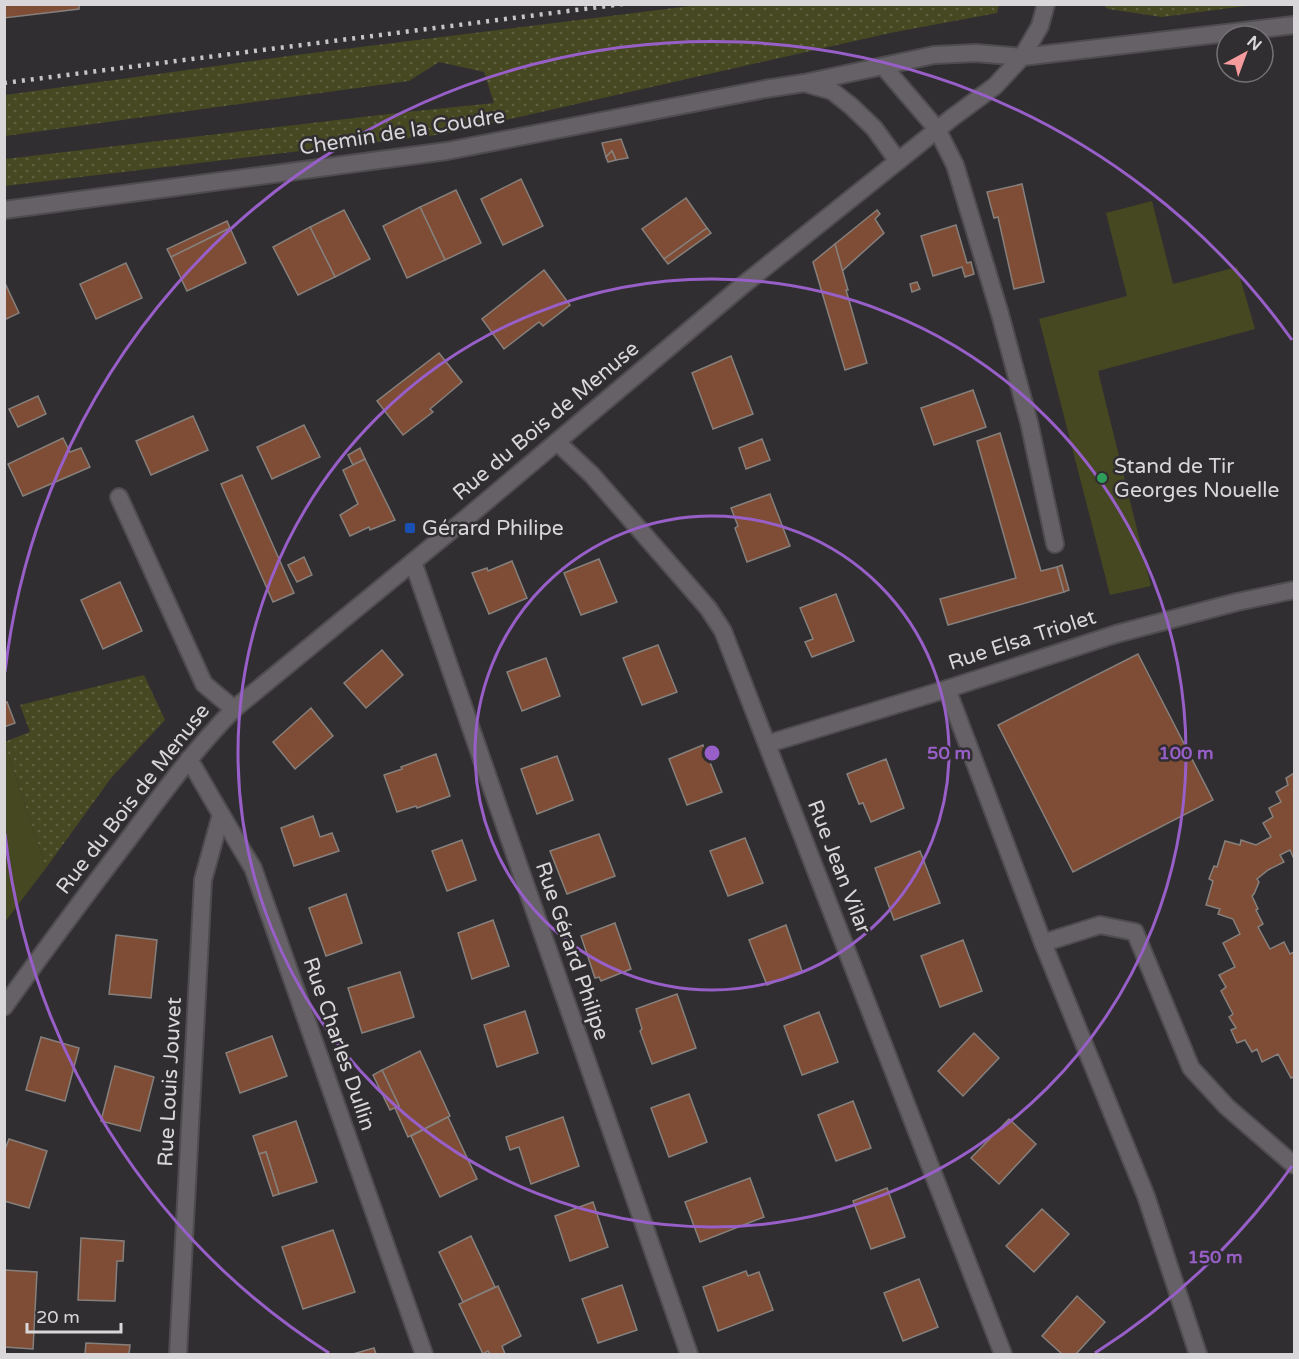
<svg xmlns="http://www.w3.org/2000/svg" width="1299" height="1359" viewBox="0 0 1299 1359" font-family="'Varela Round',sans-serif">
	<style>
		.grass { fill: url(#grass-dots) }
		.garden { fill: #454821 }
		.building { fill: #7f4c35; stroke: #86807d; stroke-width: 1.5 }
		.lines { fill: none; stroke-linecap: round; stroke-linejoin: round }
		.service-casing { stroke: #4f4c50; stroke-width: 20 }
		.minor-casing { stroke: #4f4c50; stroke-width: 20 }
		.service { stroke: #656166; stroke-width: 16 }
		.minor { stroke: #656166; stroke-width: 16 }
		.rail { stroke: #c6c4c7; stroke-width: 4.5; stroke-dasharray: 3 6; stroke-linecap: butt }
		.ring { fill: none; stroke: #975fc7; stroke-width: 3 }
		.leisure-dot { fill: #2e9e5b; stroke: #312e32; stroke-width: 2 }
		.transit-dot { fill: #1a4fb4; stroke: #312e32; stroke-width: 2 }
		.labels { text-anchor: middle; dominant-baseline: central; stroke-width: 5; stroke-linejoin: round; paint-order: stroke }
		.street-label { font-size: 21px; fill: #d9d7da; stroke: #312e32 }
		.poi-label { font-size: 21px; fill: #d9d7da; stroke: #312e32; text-anchor: start }
		.centre { fill: #975fc7; stroke: #312e32; stroke-width: 3 }
		.ring-label { font-size: 18px; text-anchor: middle; font-weight: bold; fill: #975fc7; stroke: #312e32; stroke-width: 5; stroke-linejoin: round; paint-order: stroke }
	</style>
	<defs>
		<pattern id="grass-dots" width="8" height="8" patternUnits="userSpaceOnUse" patternTransform="scale(1.5)"><rect width="8" height="8" fill="#454821"/><path d="M2 2h.1M6 6h.1" fill="none" stroke="#5f6241" stroke-width="1.8" stroke-linecap="round"/></pattern>
	</defs>
	<rect width="100%" height="100%" fill="#312e32"/>
	<g class="grass">
		<path d="M698,5H999L997,13L890,33L444,134L5,186V159L397,113L494,103L484,72L439,62L409,81L5,136V95L296,55Z"/>
		<path d="M1103,5H1253L1162,17L1108,9Z"/>
		<path d="M144,675L165,720L111,778L46,868L5,744L4,742L30,732L20,705Z"/>
	</g>
	<g class="garden">
		<path d="M1152,201L1173,284L1237,267L1255,329L1098,371L1151,586L1110,595L1039,319L1127,296L1106,213Z"/>
		<path d="M5,744L46,868L5,922H4Z"/>
	</g>
	<g class="building">
		<path d="M4,4H79V9L4,18Z"/>
		<path d="M621,139L628,158L616,160L612,151L606,157L602,143Z"/>
		<path d="M612,151L616,160L608,162L606,157Z"/>
		<path d="M521,179L543,226L503,245L481,199Z"/>
		<path d="M1022,184L1044,282L1014,289L998,217L994,218L987,192Z"/>
		<path d="M456,190L481,243L445,260L420,207Z"/>
		<path d="M686,198L707,228L664,259L642,229Z"/>
		<path d="M420,207L445,260L407,278L383,226Z"/>
		<path d="M344,210L370,259L335,277L310,227Z"/>
		<path d="M877,210L880,214L875,219L884,233L842,271L835,244Z"/>
		<path d="M227,221L230,228L171,257L167,249Z"/>
		<path d="M956,225L967,263L971,262L974,274L965,277L962,267L933,276L921,236Z"/>
		<path d="M310,227L335,277L298,295L273,247Z"/>
		<path d="M230,228L246,263L187,291L171,257Z"/>
		<path d="M707,228L711,233L668,264L664,259Z"/>
		<path d="M835,244L848,290H846L867,363L845,370L813,262Z"/>
		<path d="M126,263L142,298L96,319L80,284Z"/>
		<path d="M544,270L570,305L543,326L539,322L504,349L482,319Z"/>
		<path d="M4,281L19,313L4,320Z"/>
		<path d="M917,282L920,289L912,292L910,284Z"/>
		<path d="M439,353L462,382L430,409L433,412L403,435L377,401Z"/>
		<path d="M731,356L753,414L713,429L692,373Z"/>
		<path d="M973,390L986,427L934,445L921,408Z"/>
		<path d="M38,396L46,414L18,427L9,409Z"/>
		<path d="M193,416L208,450L151,475L136,441Z"/>
		<path d="M304,425L320,457L272,479L257,447Z"/>
		<path d="M1000,433L1041,571L1057,567L1064,592L948,625L940,599L1016,578L977,441Z"/>
		<path d="M63,438L70,452L81,448L90,467L23,496L8,464Z"/>
		<path d="M762,439L770,460L746,469L739,448Z"/>
		<path d="M360,448L365,459L353,465L348,455Z"/>
		<path d="M365,459L395,520L370,530L369,527L350,536L340,515L358,504L343,470Z"/>
		<path d="M242,475L294,593L273,602L221,484Z"/>
		<path d="M770,494L790,546L747,562L735,528L738,526L731,508Z"/>
		<path d="M304,557L312,575L297,582L288,565Z"/>
		<path d="M599,559L617,602L581,615L564,573Z"/>
		<path d="M512,561L527,598L489,614L472,573L487,568L488,571Z"/>
		<path d="M1062,565L1069,590L1064,592L1057,567Z"/>
		<path d="M120,582L142,631L103,649L81,600Z"/>
		<path d="M836,594L854,641L812,657L805,642L813,639L800,608Z"/>
		<path d="M658,645L677,692L642,705L623,658Z"/>
		<path d="M382,650L403,675L366,708L344,683Z"/>
		<path d="M1138,654L1213,800L1073,872L998,725Z"/>
		<path d="M546,658L560,696L522,711L507,672Z"/>
		<path d="M7,702L15,723L4,727V703Z"/>
		<path d="M311,708L333,736L295,769L273,742Z"/>
		<path d="M703,745L722,792L687,805L669,759Z"/>
		<path d="M436,754L450,796L417,808L416,806L397,812L384,775L402,769L401,767Z"/>
		<path d="M557,756L573,800L537,814L521,769Z"/>
		<path d="M886,759L904,808L871,822L863,803L859,804L847,774Z"/>
		<path d="M1294,773V859L1290,850L1280,855L1284,862L1268,870L1257,879L1259,882L1254,894L1252,896L1258,909L1256,910L1263,924L1258,927L1270,949L1284,942L1290,954L1294,952V1077L1291,1078L1278,1054L1262,1062L1257,1049L1252,1052L1245,1040L1237,1043L1231,1030L1236,1028L1229,1017L1233,1014L1221,991L1226,987L1219,975L1235,967L1223,943L1240,934L1233,919L1218,914L1220,909L1206,905L1213,881L1209,879L1214,866L1217,867L1225,841L1240,845L1241,840L1256,845L1271,837L1263,823L1273,817L1269,808L1281,802L1276,792L1288,785L1286,778Z"/>
		<path d="M313,816L320,837L332,833L339,851L294,866L281,828Z"/>
		<path d="M599,834L615,876L567,894L550,851Z"/>
		<path d="M745,838L763,883L728,896L710,851Z"/>
		<path d="M462,840L476,880L447,891L432,851Z"/>
		<path d="M920,851L940,903L894,920L875,868Z"/>
		<path d="M346,894L362,943L326,956L309,908Z"/>
		<path d="M493,920L509,966L472,979L458,933Z"/>
		<path d="M615,923L631,969L601,981L599,977L595,978L581,936Z"/>
		<path d="M786,925L802,971L767,985L749,940Z"/>
		<path d="M116,935L157,940L151,998L109,994Z"/>
		<path d="M963,940L982,991L940,1007L921,956Z"/>
		<path d="M400,972L414,1017L362,1033L348,988Z"/>
		<path d="M677,994L696,1048L652,1064L640,1031L642,1029L636,1009Z"/>
		<path d="M525,1011L538,1053L497,1067L484,1025Z"/>
		<path d="M819,1012L838,1062L802,1075L784,1026Z"/>
		<path d="M974,1033L999,1058L963,1096L938,1071Z"/>
		<path d="M272,1036L287,1076L240,1093L226,1053Z"/>
		<path d="M41,1037L79,1048L65,1101L26,1090Z"/>
		<path d="M420,1051L450,1116L408,1137L395,1108L399,1106L382,1070Z"/>
		<path d="M115,1066L154,1077L140,1131L101,1121Z"/>
		<path d="M382,1070L399,1106L390,1110L373,1075Z"/>
		<path d="M689,1094L707,1142L669,1157L651,1108Z"/>
		<path d="M853,1101L871,1148L836,1161L818,1115Z"/>
		<path d="M448,1117L477,1179L440,1197L411,1136Z"/>
		<path d="M563,1117L579,1166L531,1184L519,1147L510,1150L506,1137Z"/>
		<path d="M1009,1119L1036,1144L999,1184L971,1158Z"/>
		<path d="M296,1121L317,1182L279,1194L266,1152L259,1154L253,1136Z"/>
		<path d="M9,1139L47,1151L29,1208L4,1201V1152Z"/>
		<path d="M266,1152L279,1194L273,1196L259,1154Z"/>
		<path d="M750,1178L764,1217L700,1242L685,1202Z"/>
		<path d="M887,1188L905,1237L871,1249L853,1201Z"/>
		<path d="M593,1202L608,1247L570,1261L555,1216Z"/>
		<path d="M1042,1209L1069,1234L1034,1272L1006,1246Z"/>
		<path d="M333,1230L355,1292L303,1309L282,1247Z"/>
		<path d="M471,1236L495,1287L463,1302L439,1252Z"/>
		<path d="M81,1238L124,1241L123,1261H117L115,1301L78,1300Z"/>
		<path d="M4,1270L37,1272L33,1349L4,1347Z"/>
		<path d="M746,1271L748,1276L759,1272L773,1310L718,1331L703,1287Z"/>
		<path d="M919,1279L938,1327L903,1341L884,1293Z"/>
		<path d="M622,1285L637,1330L598,1343L582,1299Z"/>
		<path d="M498,1286L521,1336L502,1346L505,1354H490L488,1351L483,1354L459,1304Z"/>
		<path d="M1077,1296L1105,1322L1076,1354H1062L1042,1336Z"/>
		<path d="M86,1343L130,1345L129,1354H85Z"/>
		<path d="M374,1348L376,1354H353Z"/>
	</g>
	<g class="lines">
		<defs>
			<g id="service">
				<path d="M937,129L955,165L1000,314L1029,422L1055,544"/>
				<path d="M119,497L204,684L234,709"/>
				<path d="M1043,943L1100,925L1135,932L1191,1068L1227,1107L1294,1165"/>
			</g>
			<g id="minor">
				<path d="M883,66L937,129"/>
				<path d="M804,83L832,91L851,106L874,128L898,161"/>
				<path d="M4,210L447,151L765,89L804,83L934,55L976,53L1022,57L1294,25"/>
				<path d="M557,442L592,475L708,608L723,631L1003,1354"/>
				<path d="M413,562L689,1354"/>
				<path d="M947,689L1043,943L1146,1196L1198,1354"/>
				<path d="M767,744L947,689L1116,634L1237,602L1294,590"/>
				<path d="M189,759C210,795 231,832 253,868L424,1354"/>
				<path d="M4,1007C44,951 85,896 127,841C161,795 194,750 234,709L464,520L743,285L953,117L995,86L1022,57L1040,26L1046,4"/>
				<path d="M178,1354L203,880L221,815"/>
			</g>
		</defs>
		<use href="#service" class="service-casing"/>
		<use href="#minor" class="minor-casing"/>
		<use href="#service" class="service"/>
		<use href="#minor" class="minor"/>
		<path class="rail" d="M4,83L623,4"/>
	</g>
	<g class="ring">
		<circle cx="712" cy="753" r="237"/>
		<circle cx="712" cy="753" r="474"/>
		<path d="M1292 1166A712 712 0 0 1 1095 1353M329 1353A712 712 0 0 1 5 834M5 672A712 712 0 0 1 1292 340"/>
	</g>
	<circle class="leisure-dot" cx="1102" cy="478" r="6"/>
	<rect class="transit-dot" x="404" y="522" width="12" height="12" rx="3"/>
	<g class="labels">
		<g class="street-label">
			<text transform="translate(402 132) rotate(-9)">Chemin de la Coudre</text>
			<text transform="translate(546 421) rotate(-40)">Rue du Bois de Menuse</text>
			<text transform="translate(1022 640) rotate(-18)">Rue Elsa Triolet</text>
			<text transform="translate(133 799) rotate(-52)">Rue du Bois de Menuse</text>
			<text transform="translate(839 867) rotate(69)">Rue Jean Vilar</text>
			<text transform="translate(572 951) rotate(71)">Rue Gérard Philipe</text>
			<text transform="translate(339 1044) rotate(71)">Rue Charles Dullin</text>
			<text transform="translate(170 1082) rotate(-87)">Rue Louis Jouvet</text>
		</g>
		<g class="poi-label">
			<text x="1114" y="466">Stand de Tir<tspan x="1114" dy="24">Georges Nouelle</tspan></text>
			<text x="422" y="528">Gérard Philipe</text>
		</g>
	</g>
	<circle cx="712" cy="753" r="9" class="centre"/>
	<g class="ring-label">
		<text x="949" y="759">50 m</text>
		<text x="1186" y="759">100 m</text>
		<text x="1215" y="1263">150 m</text>
	</g>
	<rect width="1299" height="1359" fill="none" stroke="#d9d7da" stroke-width="12"/>
	<g transform="translate(1245 54) rotate(41)"><circle r="28" fill="#312e32" stroke="#747275" stroke-width="1.5"/>
	<path d="M0-4.5L10 22L0 15L-10 22Z" fill="#f59b9d"/>
	<text y="-9" font-size="16" font-weight="bold" text-anchor="middle" fill="#d9d7da">N</text>
	</g>
	<path d="M27 1323v9h94v-9" fill="none" stroke="#d9d7da" stroke-width="3"/>
	<text x="36" y="1323" font-size="18" fill="#d9d7da" stroke="#312e32" stroke-width="4.5" paint-order="stroke">20 m</text>
</svg>
